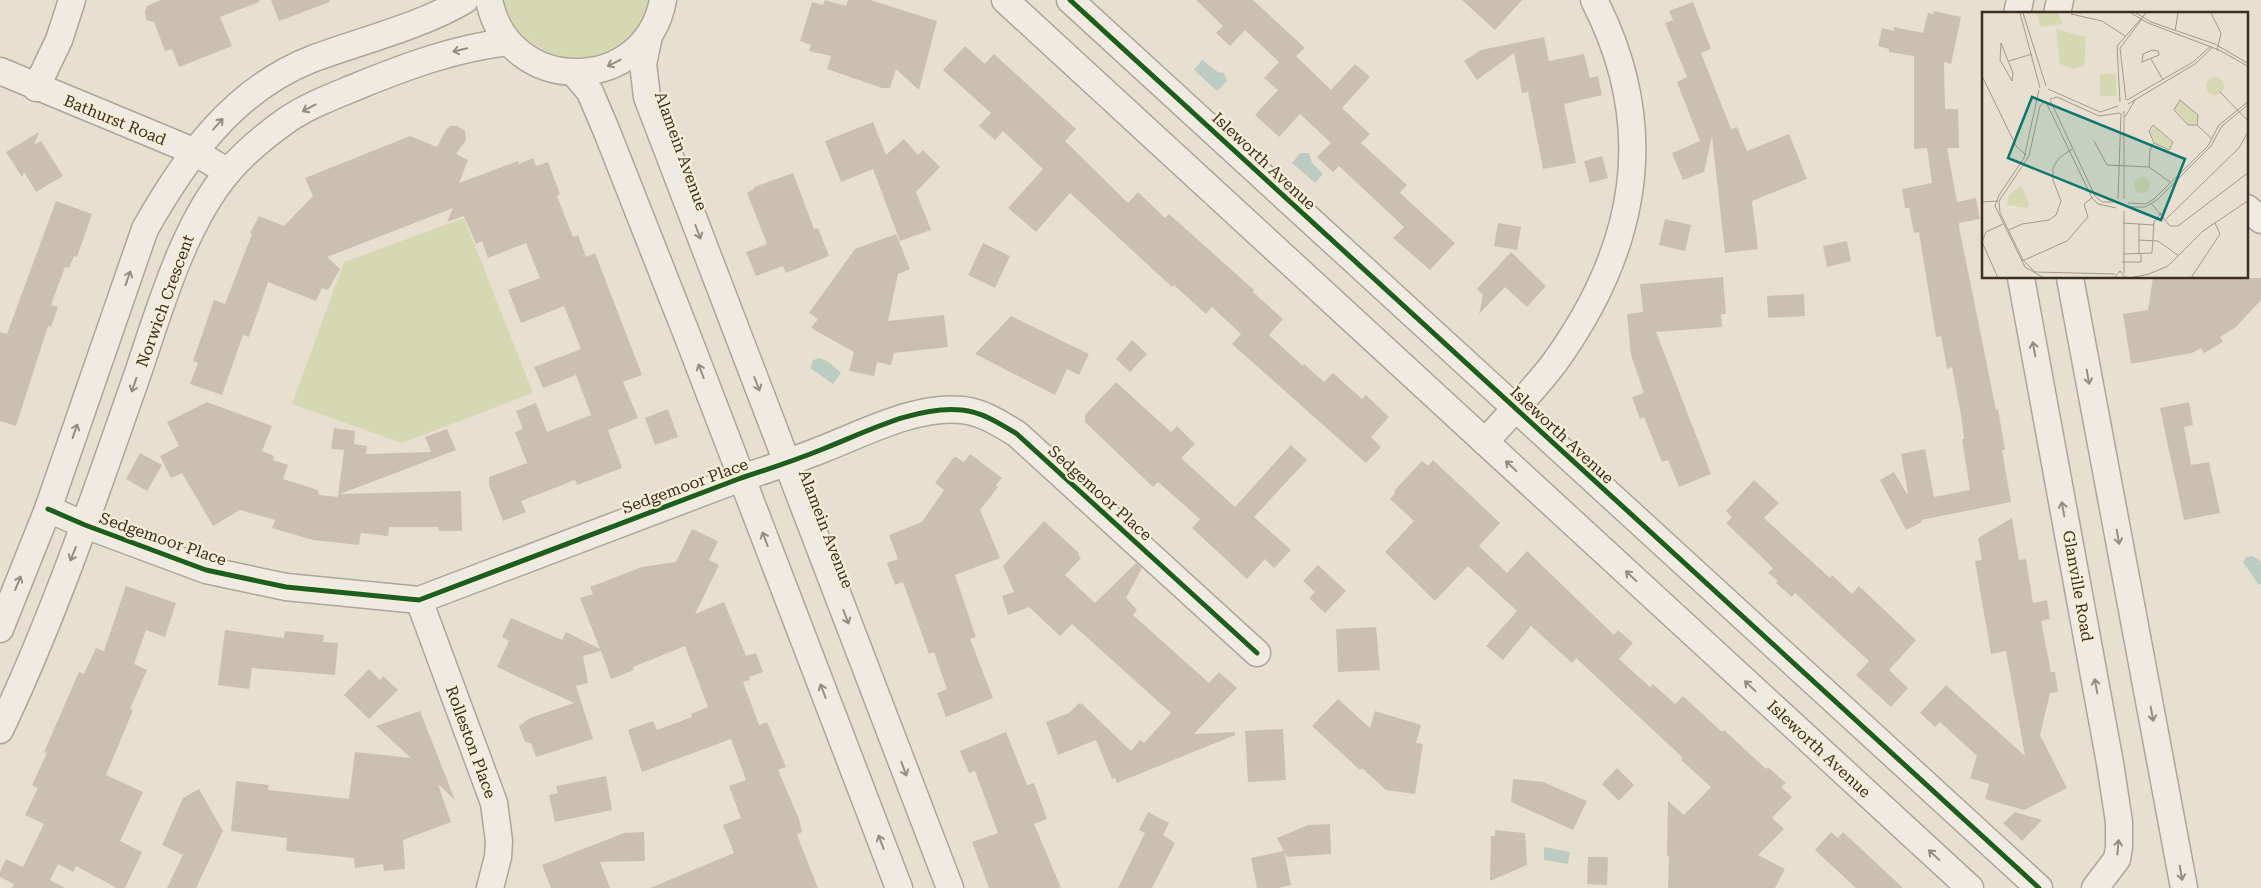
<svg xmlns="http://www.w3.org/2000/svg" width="2261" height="888" viewBox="0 0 2261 888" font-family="'Roboto Serif',serif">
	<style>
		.green { fill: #d6d7b3 }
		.water { fill: #bcccc2 }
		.building { fill: #cbbfb2 }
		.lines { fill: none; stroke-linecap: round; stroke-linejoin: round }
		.minor-casing { stroke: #ada599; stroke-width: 29 }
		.minor { stroke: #efebe3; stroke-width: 26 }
		.cycleway-casing { stroke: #f7eed8; stroke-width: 8 }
		.cycleway { stroke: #1b5e20; stroke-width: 5 }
		.oneway { stroke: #968c82 }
		.labels { text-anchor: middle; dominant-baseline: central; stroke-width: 4.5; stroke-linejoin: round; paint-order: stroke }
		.street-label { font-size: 16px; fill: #3d2e20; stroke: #f7eed8 }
		.inset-road { fill: none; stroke: #a3998a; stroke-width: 1 }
		.view { fill: #0f766e; fill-opacity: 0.15; stroke: #0f766e; stroke-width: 2.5 }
		.inset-edge { fill: none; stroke: #3d2e20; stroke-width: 2.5 }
	</style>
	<rect width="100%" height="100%" fill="#e7e0d1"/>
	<g class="green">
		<path d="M503,0H650C646,11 642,22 634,31C593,78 520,60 503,0Z"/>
		<path d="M464,218L533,393L402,443L292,404L344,262Z"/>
	</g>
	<g class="water">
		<path d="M1202,60L1218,72L1224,73L1227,81L1217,91L1194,70Z"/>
		<path d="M1300,153H1309L1312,163L1323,174L1315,183L1292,163Z"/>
		<path d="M820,358L830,363L841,373L833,384L810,368L813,360Z"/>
		<path d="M2253,556L2261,562V585L2258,584L2243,562L2246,557Z"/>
		<path d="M1544,847L1570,852L1568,864L1544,860Z"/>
	</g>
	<g class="building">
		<path d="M161,0H259V2L220,17L232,46L179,67L172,49L165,51L154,22L146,20L145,12L147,6Z"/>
		<path d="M271,0H329L330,2L279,21Z"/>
		<path d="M825,0L846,6L848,0H870L937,21L919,90L896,69L890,88H882L827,69L831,56L809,51L811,45L800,41L812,2L823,5Z"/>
		<path d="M1196,0H1253L1305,48L1296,56L1331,90L1355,64L1370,77L1342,108L1370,134L1361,143L1407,185L1400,193L1455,243L1430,270L1393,238L1404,227L1339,166L1333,172L1317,157L1331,143L1300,114L1279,137L1255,115L1278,90L1264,78L1279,62L1245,30L1230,46L1216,33L1223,26Z"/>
		<path d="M1462,0H1522L1495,30Z"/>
		<path d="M1693,2L1711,49L1701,53L1731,129L1737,127L1747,151L1789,134L1807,179L1752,201L1758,249L1725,253L1712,136L1704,172L1683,180L1672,153L1700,141L1677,82L1687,77L1665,23L1673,20L1669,11Z"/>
		<path d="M1934,11L1961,17L1951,64L1944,62L1945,109H1958L1959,148H1947L1957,202L1976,198L1980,219L1959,223V227L1996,410L1998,409L2005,450H2002L2011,502L1921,520L1922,522L1906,530L1880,480L1894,472L1907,494L1908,493L1901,454L1925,449L1934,497L1970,490L1962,439H1964L1961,415L1952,367L1947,369L1941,336L1936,337L1919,232L1914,233L1909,208H1905L1902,189L1932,183L1927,148L1914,149V56L1889,52V49L1878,46L1882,28L1894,31V27L1923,33L1928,13L1933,14Z"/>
		<path d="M1544,37L1549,61L1584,54L1590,78L1598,76L1602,95L1564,104L1576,163L1543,169L1528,92L1522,93L1514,53L1477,80L1464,61L1481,50Z"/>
		<path d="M965,46L985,64L994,54L1076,129L1065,141L1128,203L1138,192L1165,218L1169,214L1254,290L1253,292L1283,319L1269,335L1303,366L1304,364L1324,382L1333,373L1362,399L1366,395L1389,417L1371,437L1381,447L1366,463L1232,344L1241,334L1212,307L1206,314L1174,285L1172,287L1070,193L1036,232L1008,208L1043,169L1003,131L995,140L979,126L991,113L943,70Z"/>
		<path d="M873,122L886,155L904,139L918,155L923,150L940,167L916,192L931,230L900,241L873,169L841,182L825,141Z"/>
		<path d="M450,126H458L465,131L466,140L456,154L468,160L459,183L518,161L519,164L533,158L536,166L548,162L560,194L557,196L573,237L578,235L586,257L595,253L642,375L623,382L638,418L608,430L622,468L577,485L575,480L521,501L526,512L503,521L489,485V477L527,463L515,432L523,429L516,411L536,403L547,432L591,415L576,375L543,388L534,367L581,349L564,306L521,323L508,290L540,278L526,243L488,258L482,241L476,244L464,216L447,222L453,208L327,257L340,269L328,290L322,288L316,301L268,282L249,337L243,335L222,395L190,384L198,363L193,361L214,300L225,304L252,234L250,233L259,216L284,226L313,196L305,178L410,136L437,147L446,130Z"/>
		<path d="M39,132L34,145L41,141L63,176L36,192L24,172L22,177L6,152Z"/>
		<path d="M1602,156L1608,178L1590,183L1584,161Z"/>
		<path d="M793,173L814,229L818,228L829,256L786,273L783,266L756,276L746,252L767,244L747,193L754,189V187Z"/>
		<path d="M56,201L92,214L77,257L74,256L69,268L65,267L51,305L58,307L51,327L48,326L16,426L0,421V332L7,334Z"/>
		<path d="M1665,219L1691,225L1685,251L1659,245Z"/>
		<path d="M1498,223L1521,227L1517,250L1494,246Z"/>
		<path d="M896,234L910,269L898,274L888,321L944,315L948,347L894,353L891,365L877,362L874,376L849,371L854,352L811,328L818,319L809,313L855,249Z"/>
		<path d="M1847,241L1851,261L1827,267L1823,246Z"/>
		<path d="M983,243L1010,256L995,288L968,275Z"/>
		<path d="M1511,252L1546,286L1527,307L1505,287L1479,314L1483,295L1477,289Z"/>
		<path d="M1723,277L1726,314H1721L1722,327L1656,332L1711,474L1679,487L1668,460L1662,462L1644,417L1640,419L1632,397L1644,393L1631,355L1627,314L1643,312L1640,284Z"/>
		<path d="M2153,278H2261V300L2236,327L2220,337L2223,342L2204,353L2201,348L2192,353L2131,364L2123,314L2148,310Z"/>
		<path d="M1804,294L1805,316L1768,318L1767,296Z"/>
		<path d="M1011,316L1089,354L1079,375L1067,369L1055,395L975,354Z"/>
		<path d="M1132,340L1147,354L1130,372L1116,359Z"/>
		<path d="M1116,382L1171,432L1177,426L1195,444L1181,458L1235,507L1291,445L1307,460L1254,517L1291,550L1274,568L1265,559L1247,579L1192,528L1200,519L1158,482L1153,487L1085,422V415Z"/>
		<path d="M207,402L272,426L262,451L274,456L273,460L288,465L283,479L318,490L319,495L338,497L344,450L331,449L334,428L355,431L354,444L367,446L366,454L431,452L425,437L447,429L456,450L340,494L461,491L462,531H439L438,527H389L388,536L361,533L359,545L313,540L272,528L275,520L240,510L213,526L182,473L171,478L160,456L179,446L167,422Z"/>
		<path d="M2189,402L2193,425L2184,427L2191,465L2209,462L2220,513L2184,520L2160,408Z"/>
		<path d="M668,409L678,437L655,445L645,418Z"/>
		<path d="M140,453L162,465L147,491L126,479Z"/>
		<path d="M970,454L1002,478L996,485L998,487L980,510L1000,558L955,575L976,637L970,639L993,698L946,717L937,693L947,689L934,652L929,654L903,582L895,585L887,563L898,559L889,535L922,522L944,490L935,483L954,457H956L964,462Z"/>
		<path d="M1433,460L1500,523L1479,546L1507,573L1527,551L1614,635L1618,630L1633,643L1619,659L1650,687L1653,684L1675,704L1683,696L1722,732L1724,730L1766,769L1768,767L1786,783L1781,787L1792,797L1772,818L1784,829L1758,855L1785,869L1775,888H1668L1669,856H1667L1668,801L1684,815L1711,787L1681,760L1683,758L1576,658L1572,663L1531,626L1503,660L1486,646L1517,611L1468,566L1435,601L1385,552L1414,521L1390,499L1395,493L1394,491L1422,461L1428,466Z"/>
		<path d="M1754,480L1779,503L1764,518L1830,578L1832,575L1852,594L1859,586L1916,640L1889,670L1908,688L1891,707L1856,675L1869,661L1795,593L1792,597L1776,583L1778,581L1768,573L1773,568L1726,523L1732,517L1726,511Z"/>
		<path d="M2012,518L2019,560L2026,559L2033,603L2047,600L2050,619L2041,621L2051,672H2055L2058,692L2050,693L2040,735L2067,788L2024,810L1985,799L1989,784L1970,778L1977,756L1940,722L1935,727L1920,713L1946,685L2025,756L2006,651L1991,654L1975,561L1982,560L1978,538Z"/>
		<path d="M1044,521L1079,553L1078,555L1081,558L1065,575L1095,603L1136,563L1142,568L1126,598L1137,610L1133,615L1209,683L1219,672L1237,688L1194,734L1235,732V735L1117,783L1115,778L1112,779L1096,740L1058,755L1046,722L1069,713L1079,703L1082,706L1080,702L1131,751L1140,740L1144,743L1171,713L1072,624L1060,636L1029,607L1008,615L1002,596L1014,592L1003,566Z"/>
		<path d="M692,529L718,541L709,560L719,565L695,614L724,602L746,656L756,653L763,672L749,677L750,680L743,682L759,725L767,722L786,767L778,770L799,819L802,832L797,835L818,888H650L734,853L723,825L741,818L729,786L746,780L731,739L642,772L628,730L653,721L657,730L692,717L691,714L708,707L685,646L633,667L634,670L611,679L601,651L583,656L588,683L576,686L593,739L536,757L531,743L525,742L519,726L530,718L574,703L497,667L509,641L502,637L511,618L562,640L566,632L600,649L580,598L593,594L590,587L642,567L676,562Z"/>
		<path d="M1318,565L1346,591L1325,613L1309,598L1315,592L1303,581Z"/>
		<path d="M126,586L176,603L165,637L146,630L134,664L147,670L130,709L133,710L106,775L143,792L120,841L142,852L125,888H117L76,866L73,872L58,864L50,880L65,888H12L14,884L0,877V872L6,859L23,867L44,824L25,815L38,788L32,785L47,753L44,752L79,672L84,674L96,648L104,651Z"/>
		<path d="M1376,627L1380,670L1338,672L1336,629Z"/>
		<path d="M225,630L284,638L285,631L324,635L323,642L338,643L335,675L252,668L249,689L218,685Z"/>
		<path d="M369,669L380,680L383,676L398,690L369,719L344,695Z"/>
		<path d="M1338,699L1370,728L1375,711L1421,725L1416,743L1423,744L1415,794L1386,790L1362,768L1360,770L1312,726Z"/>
		<path d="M420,711L455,800L438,784L451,822L403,840L405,869L384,871L383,864L355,868L354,858L286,851L287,838L231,831L236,781L269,785L268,790L349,799L355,752L411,758L376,726Z"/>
		<path d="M1283,729L1286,780L1248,782L1245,731Z"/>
		<path d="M1006,732L1027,785L1034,783L1047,819L1034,824L1061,888H989L972,842L998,833L975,771L969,773L960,751Z"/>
		<path d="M1617,768L1634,785L1619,801L1602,784Z"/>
		<path d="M606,776L612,810L555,822L549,795L558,793L556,786Z"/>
		<path d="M1513,779L1543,782L1587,801L1573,830L1511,802Z"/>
		<path d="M199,789L223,831L196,888H167L183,855L162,845L183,798Z"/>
		<path d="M1148,812L1169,823L1163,835L1175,843L1152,888H1118L1145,833L1139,830Z"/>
		<path d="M2015,812L2042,820L2022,841L2003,823Z"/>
		<path d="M1330,824L1331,854L1287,857L1277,838L1308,825Z"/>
		<path d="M1495,830L1525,833L1527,865L1490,881L1491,836H1495Z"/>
		<path d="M644,832L645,861L600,862L610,888H551L542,865L624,833Z"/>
		<path d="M1831,832L1838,838L1843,832L1903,888H1856L1815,850Z"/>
		<path d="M1284,851L1291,885L1278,888H1257L1251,858Z"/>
		<path d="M1588,857H1608L1607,885L1587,884Z"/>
	</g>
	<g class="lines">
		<defs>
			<g id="minor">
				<path d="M489,0C508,96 645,96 663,0"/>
				<path d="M1005,0L1970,888"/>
				<path d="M1070,0L2039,888"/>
				<path d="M2017,14L2020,0"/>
				<path d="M2057,14L2060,0"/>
				<path d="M649,36L643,64L647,97L950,888"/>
				<path d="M0,71L193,151L228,172"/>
				<path d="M574,73L590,92L607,132L689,340L899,888"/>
				<path d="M36,88L59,40L72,0"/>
				<path d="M2247,208L2261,220"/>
				<path d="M2021,278L2110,763L2119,822V847L2117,859L2095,888"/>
				<path d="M2070,278L2184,888"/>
				<path d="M1485,442C1509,415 1534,390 1555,362C1637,248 1660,128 1594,0"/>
				<path d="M48,509L85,525L206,570L286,587L419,600L741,478C769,469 796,460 823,449C864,433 917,405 962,410C982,412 999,423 1017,434L1257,653"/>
				<path d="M419,600L494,803L499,841L498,857L490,888"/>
				<path d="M0,629L48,509L145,229C185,158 233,90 312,59C360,41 422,26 465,0"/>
				<path d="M0,730C52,621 92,504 132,390C157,320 180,229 228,172C245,152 267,134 287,120C309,105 334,96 358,86C407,66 456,48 508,42"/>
			</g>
		</defs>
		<use href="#minor" class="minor-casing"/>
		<use href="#minor" class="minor"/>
		<defs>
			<g id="cycleway">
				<path d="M1070,0L2039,888"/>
				<path d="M48,509L85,525L206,570L286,587L419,600L741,478C769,469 796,460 823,449C864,433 917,405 962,410C982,412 999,423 1017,434L1257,653"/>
			</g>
		</defs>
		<use href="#cycleway" class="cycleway-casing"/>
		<use href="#cycleway" class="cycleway"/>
	</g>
	<defs><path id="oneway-shaft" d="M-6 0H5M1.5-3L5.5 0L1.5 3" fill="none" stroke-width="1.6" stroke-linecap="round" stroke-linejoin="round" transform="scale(1.25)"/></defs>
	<g class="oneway">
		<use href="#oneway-shaft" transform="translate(460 50) rotate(166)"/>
		<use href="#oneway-shaft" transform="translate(614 63) rotate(153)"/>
		<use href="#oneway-shaft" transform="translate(309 108) rotate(152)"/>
		<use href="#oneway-shaft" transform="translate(218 124) rotate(-48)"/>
		<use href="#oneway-shaft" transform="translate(698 232) rotate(69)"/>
		<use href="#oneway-shaft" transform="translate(128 278) rotate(-71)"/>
		<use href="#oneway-shaft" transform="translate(2034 349) rotate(-100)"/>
		<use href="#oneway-shaft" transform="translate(701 371) rotate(-111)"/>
		<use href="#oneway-shaft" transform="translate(2088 377) rotate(80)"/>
		<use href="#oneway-shaft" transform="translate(757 384) rotate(69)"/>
		<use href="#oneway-shaft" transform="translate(134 385) rotate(109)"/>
		<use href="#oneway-shaft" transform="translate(75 431) rotate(-71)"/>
		<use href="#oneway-shaft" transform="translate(1511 466) rotate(-137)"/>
		<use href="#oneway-shaft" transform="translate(2063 509) rotate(-100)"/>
		<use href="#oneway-shaft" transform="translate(2118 537) rotate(80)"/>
		<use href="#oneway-shaft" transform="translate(765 539) rotate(-111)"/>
		<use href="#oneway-shaft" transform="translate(73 554) rotate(112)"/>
		<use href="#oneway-shaft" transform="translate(1631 576) rotate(-137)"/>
		<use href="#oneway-shaft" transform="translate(18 583) rotate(-68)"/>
		<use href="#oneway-shaft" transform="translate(846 617) rotate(69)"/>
		<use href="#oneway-shaft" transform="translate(1750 686) rotate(-137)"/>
		<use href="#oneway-shaft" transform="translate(2096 686) rotate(-100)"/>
		<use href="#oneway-shaft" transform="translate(823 691) rotate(-111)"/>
		<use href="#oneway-shaft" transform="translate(2152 714) rotate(80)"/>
		<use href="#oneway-shaft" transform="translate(904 769) rotate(69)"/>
		<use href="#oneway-shaft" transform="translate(881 842) rotate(-111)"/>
		<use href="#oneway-shaft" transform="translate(2118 847) rotate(-85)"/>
		<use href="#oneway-shaft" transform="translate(1934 855) rotate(-137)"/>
		<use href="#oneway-shaft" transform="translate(2181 873) rotate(80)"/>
	</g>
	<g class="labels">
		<g class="street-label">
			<text transform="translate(115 120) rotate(22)">Bathurst Road</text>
			<text transform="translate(681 151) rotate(70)">Alamein Avenue</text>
			<text transform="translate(1264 161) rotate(43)">Isleworth Avenue</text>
			<text transform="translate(165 301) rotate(-70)">Norwich Crescent</text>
			<text transform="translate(1562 435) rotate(43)">Isleworth Avenue</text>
			<text transform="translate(685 486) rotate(-20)">Sedgemoor Place</text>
			<text transform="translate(1100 493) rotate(42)">Sedgemoor Place</text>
			<text transform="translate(826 529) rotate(69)">Alamein Avenue</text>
			<text transform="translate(163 539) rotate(19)">Sedgemoor Place</text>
			<text transform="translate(2078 586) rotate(80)">Glanville Road</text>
			<text transform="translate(471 742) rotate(70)">Rolleston Place</text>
			<text transform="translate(1819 749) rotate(43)">Isleworth Avenue</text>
		</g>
	</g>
	<g transform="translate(1982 12)">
		<rect width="266" height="266" fill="#e7e0d1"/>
		<path d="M54,1H76L81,12L59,15ZM74,17L104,25L102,54L90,57L78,52ZM118,62H134V84H118ZM224 74a9 9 0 1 1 18 0a9 9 0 1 1-18 0ZM199,88L216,104L213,113H207L192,96ZM172,114L190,130L187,137L174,132L168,120ZM152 173a8 8 0 1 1 16 0a8 8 0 1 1-16 0ZM39,173L47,191L46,196L25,193L27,183Z" fill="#d6d7b3"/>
		<path class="inset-road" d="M38,1L58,76M41,1L64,74M149,1L166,11L237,38L267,55M154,1L169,10L233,32L267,52M229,1L239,21L235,39M89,2L120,9L143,24M193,19L196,1M19,31L18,48L30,69M19,31L31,61L30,69M170,38L176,39L177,43L160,50L161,42ZM169,47L181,68M27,49L50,42M0,64L34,134L44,143M66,77L118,100L136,94M57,78L42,146L17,183L13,194L43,255L62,266M238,80L267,110M68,87L75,85L117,104L138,101M68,88L113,184L120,190H133M144,88L138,36L160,7M145,88L211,50L229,34M198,88L216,103L215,113H206L192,98ZM63,89L58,94L47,144L17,189L18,201L41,248L53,260L133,262M64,90L110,186L116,192L134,196M138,90L135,34L164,1M146,92L213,52L231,35M143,105L153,88M171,113L191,130L187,138L172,131L167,119ZM215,113L230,127M112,129L125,153L167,155L188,170M167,155L168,138L172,131M136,187L139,101M142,187V99M0,190L16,189M146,191L163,192L172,187L226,134L237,113L267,89M169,191L188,214H196L267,160M146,195H163L175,188L229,134L240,114L267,92M142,199V261M184,207L257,136L267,118M141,211L172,213M27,218L40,212L67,208L74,203L79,189L71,168V156L77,146L90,137M157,228L176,229L197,244M141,242L170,241L172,210L179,201M157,242V212M40,249L85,229L106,205L102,192L111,185M140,250H159V242M16,266L0,230L4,220L21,212M132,266L138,259L144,266M147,266L167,262L186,254L221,219L267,188M209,266L238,222L233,211"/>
		<path class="view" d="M50,85L203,147L179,208L26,146Z"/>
		<rect width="266" height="266" class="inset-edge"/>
	</g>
</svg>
